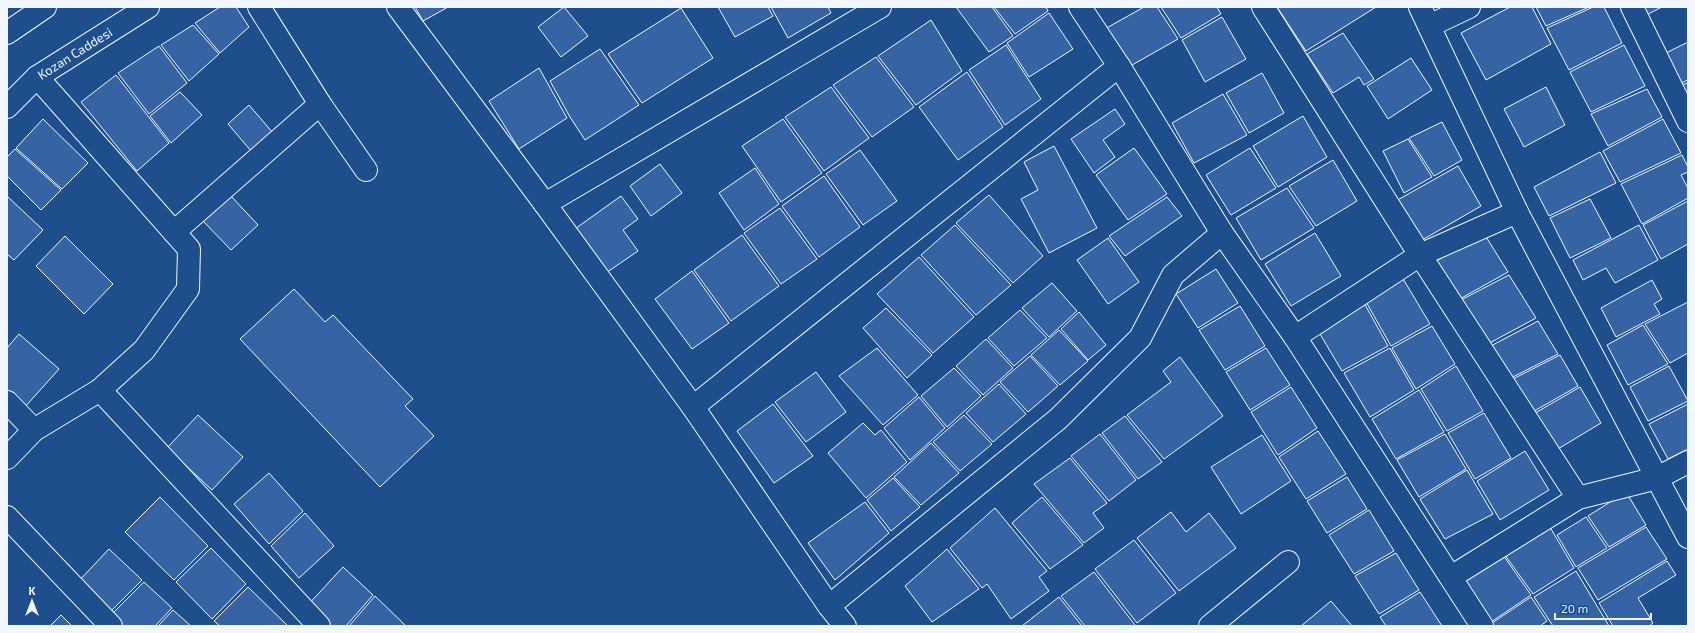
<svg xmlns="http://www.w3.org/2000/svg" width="1695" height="633" viewBox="0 0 1695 633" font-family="'Exo 2',sans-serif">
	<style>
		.building { fill: #3563a3; stroke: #f2f6ff }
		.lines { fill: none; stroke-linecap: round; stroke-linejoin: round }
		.street-casing { stroke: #f2f6ff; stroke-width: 24 }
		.secondary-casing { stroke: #f2f6ff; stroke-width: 24 }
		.highway-casing { stroke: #f2f6ff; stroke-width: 24 }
		.street { stroke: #1f4e8c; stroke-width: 22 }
		.secondary { stroke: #1f4e8c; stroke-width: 22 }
		.highway { stroke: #1f4e8c; stroke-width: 22 }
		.labels { text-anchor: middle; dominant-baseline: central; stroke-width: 3; stroke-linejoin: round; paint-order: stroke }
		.street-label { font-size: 13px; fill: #f2f6ff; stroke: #1f4e8c }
	</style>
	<rect width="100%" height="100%" fill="#1f4e8c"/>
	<g class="building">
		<path d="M220,7H236L249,27L220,53L195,23Z"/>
		<path d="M415,7H448L423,21Z"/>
		<path d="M564,7L588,36L561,57L538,27Z"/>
		<path d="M718,7H768L773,16L735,37Z"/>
		<path d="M771,7H828L831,13L788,38Z"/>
		<path d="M956,7H992L1013,36L989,52Z"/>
		<path d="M994,7H1046L1048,11L1015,34Z"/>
		<path d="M1144,7H1157L1178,39L1125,69L1103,30Z"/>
		<path d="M1161,7H1217L1221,14L1181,38Z"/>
		<path d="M1277,7H1376L1306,51Z"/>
		<path d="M1510,7H1532L1551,44L1486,80L1461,33Z"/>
		<path d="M1536,7H1589L1546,26Z"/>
		<path d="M1593,7H1604L1622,43L1569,70L1547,28Z"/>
		<path d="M1642,7H1662L1646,15Z"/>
		<path d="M681,8L713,58L642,103L608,54Z"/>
		<path d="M1049,13L1073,49L1029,77L1007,43Z"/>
		<path d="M1222,17L1246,59L1205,82L1182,40Z"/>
		<path d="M931,20L962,71L916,105L878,56Z"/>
		<path d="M193,25L219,54L189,81L161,45Z"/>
		<path d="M1343,33L1374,79L1364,85L1359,77L1333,93L1307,54Z"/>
		<path d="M1688,42V80L1681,83L1666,53Z"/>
		<path d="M1006,45L1041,99L1005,125L969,70Z"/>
		<path d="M1624,45L1645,86L1591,112L1570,72Z"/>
		<path d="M159,46L187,83L149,114L118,73Z"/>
		<path d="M600,49L639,105L585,140L570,117L550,81Z"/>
		<path d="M876,57L914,107L872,137L833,85Z"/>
		<path d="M1411,58L1432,90L1388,119L1367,86Z"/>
		<path d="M539,68L567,118L519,149L489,101Z"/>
		<path d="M967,72L1003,127L958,160L919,107Z"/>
		<path d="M1262,73L1284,113L1249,133L1226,93Z"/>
		<path d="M116,75L169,143L137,171L81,102Z"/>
		<path d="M1688,83V99L1681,85Z"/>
		<path d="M831,87L869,138L824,171L785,117Z"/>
		<path d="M1546,87L1565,125L1524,147L1504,109Z"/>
		<path d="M1647,89L1662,117L1608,146L1591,114Z"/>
		<path d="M180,92L202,115L171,143L150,116Z"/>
		<path d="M1223,94L1247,135L1194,163L1172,123Z"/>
		<path d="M249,105L273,133L252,152L228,124Z"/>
		<path d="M1115,109L1125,124L1103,140L1115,157L1094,173L1071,139Z"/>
		<path d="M1303,116L1327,157L1278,187L1253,146Z"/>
		<path d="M43,119L88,163L62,189L16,148Z"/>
		<path d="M783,119L822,173L781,202L742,146Z"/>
		<path d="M1663,119L1681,153L1620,182L1603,151Z"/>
		<path d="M1442,122L1462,160L1434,176L1409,138Z"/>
		<path d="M1408,139L1432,177L1404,193L1383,151Z"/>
		<path d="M1054,146L1097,228L1049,253L1021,199L1038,190L1024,162Z"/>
		<path d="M1134,148L1167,194L1128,220L1096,175Z"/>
		<path d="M1250,148L1276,188L1231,215L1206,175Z"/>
		<path d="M15,149L61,190L41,210L7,176V157Z"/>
		<path d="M860,150L897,201L863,225L826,174Z"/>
		<path d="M1600,152L1616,183L1549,216L1534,187Z"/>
		<path d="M1682,155L1688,167V172L1681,175L1688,188V198L1642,224L1621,184Z"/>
		<path d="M1333,160L1357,201L1316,226L1289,186Z"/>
		<path d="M660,164L682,193L651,216L630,186Z"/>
		<path d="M1458,166L1481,206L1417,243L1394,202Z"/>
		<path d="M755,168L779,204L744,230L719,193Z"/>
		<path d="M824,176L860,227L819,257L782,206Z"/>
		<path d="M1287,188L1314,228L1261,260L1236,218Z"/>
		<path d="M230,195L258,225L231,250L203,221Z"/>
		<path d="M989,195L1043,256L1013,283L956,223Z"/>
		<path d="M7,196L43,230L14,260L7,254Z"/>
		<path d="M621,196L638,219L623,230L638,251L603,275L572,231Z"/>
		<path d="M1167,197L1182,216L1125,256L1109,236Z"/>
		<path d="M1590,199L1611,238L1570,258L1550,218Z"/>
		<path d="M1688,201V244L1661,259L1643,225Z"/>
		<path d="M780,208L817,259L781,284L744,233Z"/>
		<path d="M955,225L1011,285L976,315L921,255Z"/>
		<path d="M1639,225L1658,260L1615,283L1606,268L1583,280L1573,260Z"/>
		<path d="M1483,232L1508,272L1458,300L1435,262Z"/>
		<path d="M1315,233L1341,276L1291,306L1265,264Z"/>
		<path d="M742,235L779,286L731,321L694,270Z"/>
		<path d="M65,236L113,284L84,314L36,266Z"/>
		<path d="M1108,238L1139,282L1108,304L1077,260Z"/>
		<path d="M919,257L974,317L933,353L877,294Z"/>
		<path d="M1216,269L1238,303L1198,328L1176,294Z"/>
		<path d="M692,271L729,323L692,349L655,299Z"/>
		<path d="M1509,275L1536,318L1486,345L1459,301Z"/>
		<path d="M1402,277L1430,324L1391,346L1365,300Z"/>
		<path d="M1652,280L1662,299L1654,304L1660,314L1616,337L1601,308Z"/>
		<path d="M1052,283L1077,311L1049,337L1022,308Z"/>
		<path d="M294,289L325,322L333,315L413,399L405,406L434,436L380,487L240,339Z"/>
		<path d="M1363,301L1388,346L1342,371L1317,329Z"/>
		<path d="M1688,302V353L1670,363L1645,324Z"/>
		<path d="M1240,306L1265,346L1225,370L1199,330Z"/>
		<path d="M886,308L932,355L907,378L863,328Z"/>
		<path d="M1020,310L1047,338L1014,366L988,338Z"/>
		<path d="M1079,312L1106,345L1088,360L1061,329Z"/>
		<path d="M1538,321L1558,354L1507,380L1487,348Z"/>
		<path d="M1643,325L1668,364L1628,385L1607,345Z"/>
		<path d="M1432,326L1455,364L1416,389L1392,348Z"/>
		<path d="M1059,330L1088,361L1060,385L1031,355Z"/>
		<path d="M19,334L59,369L24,408L7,392V348Z"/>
		<path d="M986,339L1013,368L983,395L956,366Z"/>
		<path d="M877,348L918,395L883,425L839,376Z"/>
		<path d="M1266,348L1290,385L1250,410L1226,372Z"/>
		<path d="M1390,348L1414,390L1370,417L1344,373Z"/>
		<path d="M1560,355L1578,386L1529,414L1509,381Z"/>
		<path d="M1030,356L1058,386L1028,412L1000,382Z"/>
		<path d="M1180,357L1223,416L1164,459L1127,415L1171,382L1163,371Z"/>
		<path d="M1456,366L1483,411L1447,431L1421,389Z"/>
		<path d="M1669,366L1688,401L1648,421L1630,387Z"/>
		<path d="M954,368L981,396L947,427L921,396Z"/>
		<path d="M816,372L846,412L806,442L775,402Z"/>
		<path d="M999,384L1026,414L993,442L966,413Z"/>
		<path d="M1291,387L1317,428L1278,455L1251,412Z"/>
		<path d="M1580,387L1601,423L1553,452L1530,416Z"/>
		<path d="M1419,390L1444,432L1396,459L1372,419Z"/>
		<path d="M919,397L945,428L910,460L884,428Z"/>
		<path d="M773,404L813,456L774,483L737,431Z"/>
		<path d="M1688,404V449L1668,459L1649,424Z"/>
		<path d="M1484,413L1511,458L1475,479L1448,433Z"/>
		<path d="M198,415L243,457L212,490L167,448Z"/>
		<path d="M964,415L992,444L960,471L933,442Z"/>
		<path d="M1125,416L1162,462L1138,479L1102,433Z"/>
		<path d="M863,423L875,435L881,430L907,462L866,498L828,453Z"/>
		<path d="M1318,431L1346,474L1306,499L1279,457Z"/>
		<path d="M1100,434L1136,480L1109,501L1071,456Z"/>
		<path d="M1445,434L1466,469L1419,497L1397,460Z"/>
		<path d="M1262,435L1291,481L1241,514L1211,467Z"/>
		<path d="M931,443L959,473L921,505L894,477Z"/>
		<path d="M1525,451L1549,490L1500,520L1477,481Z"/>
		<path d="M1070,458L1107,503L1093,513L1104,528L1084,543L1034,484Z"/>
		<path d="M1467,470L1493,514L1445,539L1420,499Z"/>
		<path d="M269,473L303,511L269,544L234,504Z"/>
		<path d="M1347,477L1367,509L1327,533L1307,501Z"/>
		<path d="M893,478L920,507L891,531L867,500Z"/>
		<path d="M1626,492L1646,525L1609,547L1588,516Z"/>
		<path d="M160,497L208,546L174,580L125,532Z"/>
		<path d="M1042,497L1083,545L1050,569L1012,523Z"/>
		<path d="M865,502L889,533L835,580L808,543Z"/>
		<path d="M995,508L1047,571L1039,577L1049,591L1011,619L987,584L982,588L950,548Z"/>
		<path d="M1369,510L1394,551L1354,574L1329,535Z"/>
		<path d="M1171,512L1186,532L1209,513L1236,548L1179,591L1137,538Z"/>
		<path d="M305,513L334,546L299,578L271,546Z"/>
		<path d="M1586,517L1607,548L1576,567L1557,535Z"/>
		<path d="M1547,522L1574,568L1533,594L1502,551Z"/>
		<path d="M1646,527L1667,559L1598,600L1578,568Z"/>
		<path d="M1134,540L1176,593L1137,623L1095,569Z"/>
		<path d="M211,548L246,584L212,619L176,582Z"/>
		<path d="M109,549L142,580L107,615L75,585Z"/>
		<path d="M947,549L979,589L932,622L905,586Z"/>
		<path d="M1501,552L1531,595L1491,622L1462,575Z"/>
		<path d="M1396,553L1419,590L1379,614L1355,576Z"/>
		<path d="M1667,561L1676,575L1638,598L1653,623L1649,626H1613L1599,603Z"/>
		<path d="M343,567L373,595L346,626H326L306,607Z"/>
		<path d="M1576,571L1609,626H1553L1534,597Z"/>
		<path d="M1094,572L1135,625L1136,626H1085L1061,596Z"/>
		<path d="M144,582L172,608L155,626H118L109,617Z"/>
		<path d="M248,587L288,626H220L214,621Z"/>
		<path d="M1420,592L1442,626H1386L1380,617Z"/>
		<path d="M375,596L406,626H349Z"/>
		<path d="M1059,597L1082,626H1022Z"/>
		<path d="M1531,597L1547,621L1540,626H1494L1492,623Z"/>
		<path d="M1331,601L1352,626H1301Z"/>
		<path d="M173,610L191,626H158Z"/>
		<path d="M61,615L72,626H50Z"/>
	</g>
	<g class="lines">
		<defs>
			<g id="street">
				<path d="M259,7L320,104L366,170"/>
				<path d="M398,7L545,204L693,407L829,606L845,626"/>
				<path d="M1080,7L1119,66L1222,233L1295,337L1482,626"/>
				<path d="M1263,7L1420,255L1578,498"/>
				<path d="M1632,7L1688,121"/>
				<path d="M1429,26L1469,7"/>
				<path d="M545,204L880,7"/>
				<path d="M174,232L320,104"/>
				<path d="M1295,337L1420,255L1517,212"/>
				<path d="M100,390L319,626"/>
				<path d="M7,402L34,430"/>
				<path d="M693,407L1119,66"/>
				<path d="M7,458L34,430L100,390L144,350L188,289L189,249L37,77"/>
				<path d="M7,517L111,626"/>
				<path d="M1451,577L1578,498L1657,478L1688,462"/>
				<path d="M829,606L1058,419L1140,338L1173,275L1222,233"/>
				<path d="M1210,626L1288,562"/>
			</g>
			<path id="secondary" d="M1420,7L1517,212L1688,537"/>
			<g id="highway">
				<path d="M7,33L45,7"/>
				<path id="s1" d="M7,107L37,77L148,7"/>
			</g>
		</defs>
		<use href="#street" class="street-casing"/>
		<use href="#secondary" class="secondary-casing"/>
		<use href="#highway" class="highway-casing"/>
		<use href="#street" class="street"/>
		<use href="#secondary" class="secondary"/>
		<use href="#highway" class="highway"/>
	</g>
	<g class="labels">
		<g class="street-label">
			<text stroke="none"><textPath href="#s1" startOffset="87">Kozan Caddesi</textPath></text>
		</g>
	</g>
	<rect width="1695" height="633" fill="none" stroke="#f2f6ff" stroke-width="16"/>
	<g transform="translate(32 601)" stroke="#1f4e8c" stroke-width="3" paint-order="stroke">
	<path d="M0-3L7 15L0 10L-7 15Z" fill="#f2f6ff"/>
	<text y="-6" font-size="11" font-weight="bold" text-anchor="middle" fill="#f2f6ff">K</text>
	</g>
	<path d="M1555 613v6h96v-6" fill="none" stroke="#f2f6ff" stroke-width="2"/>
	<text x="1561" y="613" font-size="12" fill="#f2f6ff" stroke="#1f4e8c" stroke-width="3" paint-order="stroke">20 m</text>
</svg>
